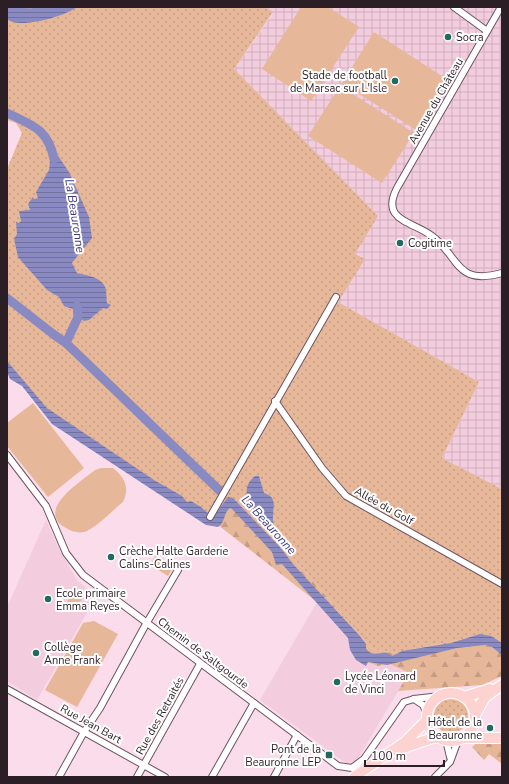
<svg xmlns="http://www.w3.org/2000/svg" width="509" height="784" viewBox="0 0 509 784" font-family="'Nunito Sans',sans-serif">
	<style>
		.built { fill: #f3cdde }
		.industrial { fill: url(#industrial-grid) }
		.grass { fill: url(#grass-dots) }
		.forest { fill: url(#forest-firs) }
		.park { fill: #e7b799 }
		.water { fill: url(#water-rules) }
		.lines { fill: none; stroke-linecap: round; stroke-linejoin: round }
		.river { stroke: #8a8ac3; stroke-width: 9 }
		.street-casing { stroke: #6e5461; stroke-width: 8 }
		.primary-casing { stroke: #fff; stroke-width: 12 }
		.street { stroke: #fff; stroke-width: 6 }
		.primary { stroke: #fdd3d1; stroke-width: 10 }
		.poi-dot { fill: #206a62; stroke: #fff; stroke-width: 1.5 }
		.labels { text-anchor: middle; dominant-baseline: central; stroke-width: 4; stroke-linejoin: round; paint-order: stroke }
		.poi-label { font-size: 11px; fill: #2b1f25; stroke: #fff; text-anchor: start }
		.street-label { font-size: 11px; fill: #2b1f25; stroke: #fff }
		.water-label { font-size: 12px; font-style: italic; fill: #403b81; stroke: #fff }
	</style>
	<defs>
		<pattern id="industrial-grid" width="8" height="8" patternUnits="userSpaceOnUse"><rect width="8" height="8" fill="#f3cdde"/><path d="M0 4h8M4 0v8" fill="none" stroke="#d0b0be"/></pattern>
		<pattern id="grass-dots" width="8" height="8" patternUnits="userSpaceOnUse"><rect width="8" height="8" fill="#e7b799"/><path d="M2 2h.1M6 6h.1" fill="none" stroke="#c69d84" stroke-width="1.8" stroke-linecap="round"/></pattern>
		<pattern id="forest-firs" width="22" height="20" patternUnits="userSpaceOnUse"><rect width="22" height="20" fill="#e7b799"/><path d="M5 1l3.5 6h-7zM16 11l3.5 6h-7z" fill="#c69d84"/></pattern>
		<pattern id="water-rules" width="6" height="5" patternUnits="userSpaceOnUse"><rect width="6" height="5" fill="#8a8ac3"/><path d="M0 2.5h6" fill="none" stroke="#71709e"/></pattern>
	</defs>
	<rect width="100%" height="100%" fill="#fbdcea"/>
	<g class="built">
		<path d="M46,520L59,549L77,580L96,597L37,700L7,681V607Z"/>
		<path d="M317,602L351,641L388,663L409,673L357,760L347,764L260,700Z"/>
	</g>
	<path class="industrial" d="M265,7H502V489L442,458L479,382L338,302L364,259L355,254L234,69L273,13Z"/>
	<g class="grass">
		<path d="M7,7H265L273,12L234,69L378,216L355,254L365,259L338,302L479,382L442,458L502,489V644L483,635L394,653L372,649L243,500L205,515L49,410L7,364V169L22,133L16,123L7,120Z"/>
		<circle cx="451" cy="716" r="17"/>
	</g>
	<g class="forest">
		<path d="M243,500L372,649L394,653L483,635L502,644V676L482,685L398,691L409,673L388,663L378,666L360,659L351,641L317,602L205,515Z"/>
		<path d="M480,740L502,742V764L489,754L484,760L472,747Z"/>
	</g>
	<g class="park">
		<path d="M301,7H328L359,27L311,101L262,69Z"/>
		<path d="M374,32L448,80L416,130L342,83Z"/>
		<path d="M340,86L414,133L382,183L308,136Z"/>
		<path d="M33,403L84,468L48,497L7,446V423Z"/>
		<path d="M101,468H113C125,478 130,487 123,502C112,511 100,524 87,531C80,534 72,532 66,528C34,510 82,481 95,470Z"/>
		<path d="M156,555L174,566L168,576L150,565Z"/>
		<path d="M76,588L85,593L75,611L65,605Z"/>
		<path d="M94,621L118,634L77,707L45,690L83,623Z"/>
	</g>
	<g class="water">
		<path d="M7,7C17,7 30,10 38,7H77C66,16 18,30 7,19Z"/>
		<path d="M52,147L69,172L89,217L92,238L72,263L77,273C85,275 102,277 105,287C107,291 106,297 107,303L111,305L107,309L103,308L89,320L84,321L78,317L73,309L64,306L59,297L47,290L18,257L14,239L17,234L16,222L19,223L21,221L19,211L30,210L28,204L33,197L34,199L38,198L36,192L49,170Z"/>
		<path d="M7,361L47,408L154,480L182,496L187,502L191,501L201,507L210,515L216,513L228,497L233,498L280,547L293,564L359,635L366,644V649C373,657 378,652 388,653L392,656L402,651L451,643L480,634L491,636L502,643V655L492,647L485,645L457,648L387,665L368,662L366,666L356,660L350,650L348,638L282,564L276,565L272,552L232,509L230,508C223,513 226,522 218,527L206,525L52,424L22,386L10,379L7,372Z"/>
		<path d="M255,476H259L264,493C279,498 272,508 273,520C273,525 276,531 278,535C262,523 232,494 255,476Z"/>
	</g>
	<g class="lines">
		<g class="river">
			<path d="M7,113C32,125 48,129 54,159"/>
			<path d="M7,298L53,334L66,343"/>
			<path d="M77,306L78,317L66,343L220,491"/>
		</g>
		<defs>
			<g id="street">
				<path d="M454,7L487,31"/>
				<path d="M501,7L397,188C380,221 412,221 432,236C460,257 455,286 502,273"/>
				<path d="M275,401L322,468L346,496L502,584"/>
				<path d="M7,455L46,506L66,553L83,575L338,766L352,768L364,759L404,702L414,699L440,696"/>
				<path d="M210,517L336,297"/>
				<path d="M7,689L165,777"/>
				<path d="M414,699L423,705L427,714"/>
				<path d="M444,740L447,744L450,757"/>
				<path d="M59,777L84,732L100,708L146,624L178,570"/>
				<path d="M137,777L200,664"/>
				<path d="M212,777L254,703"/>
				<path d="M274,777L297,735"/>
				<path d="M435,777L450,762L457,743L461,739"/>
			</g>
			<g id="primary">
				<circle cx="451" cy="717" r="24"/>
				<path d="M464,697L490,689"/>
				<path d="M475,715L485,697L502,685"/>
				<path d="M464,738H502"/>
				<path d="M400,749L433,738H439"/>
				<path d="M354,777L405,742L427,720"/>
			</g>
		</defs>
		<use href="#street" class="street-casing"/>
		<use href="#primary" class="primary-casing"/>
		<use href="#street" class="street"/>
		<use href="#primary" class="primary"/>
	</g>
	<g class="poi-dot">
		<circle cx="448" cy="37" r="4"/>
		<circle cx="395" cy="81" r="4"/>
		<circle cx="400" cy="243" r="4"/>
		<circle cx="111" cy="557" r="4"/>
		<circle cx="48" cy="599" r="4"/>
		<circle cx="36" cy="653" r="4"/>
		<circle cx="337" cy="682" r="4"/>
		<circle cx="490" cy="728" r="4"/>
		<rect x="325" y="751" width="8" height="8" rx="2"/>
	</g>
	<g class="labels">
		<g class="poi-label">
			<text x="456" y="37">Socra</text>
			<text x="387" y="75" text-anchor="end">Stade de football<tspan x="387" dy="13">de Marsac sur L'Isle</tspan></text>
			<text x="408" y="243">Cogitime</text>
			<text x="119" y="551">Crèche Halte Garderie<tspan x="119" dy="13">Calins-Calines</tspan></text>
			<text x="56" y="593">Ecole primaire<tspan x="56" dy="13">Emma Reyes</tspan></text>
			<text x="44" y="647">Collège<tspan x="44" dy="13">Anne Frank</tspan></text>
			<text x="345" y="676">Lycée Léonard<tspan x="345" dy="13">de Vinci</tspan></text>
			<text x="482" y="722" text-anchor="end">Hôtel de la<tspan x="482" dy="13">Beauronne</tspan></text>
			<text x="321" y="749" text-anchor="end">Pont de la<tspan x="321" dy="13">Beauronne LEP</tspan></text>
		</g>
		<g class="street-label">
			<text transform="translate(436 101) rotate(-60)">Avenue du Château</text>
			<text transform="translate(384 506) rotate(29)">Allée du Golf</text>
			<text transform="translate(203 653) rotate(37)">Chemin de Saltgourde</text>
			<text transform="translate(160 716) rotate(-61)">Rue des Retraités</text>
			<text transform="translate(91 724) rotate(29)">Rue Jean Bart</text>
		</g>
		<g class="water-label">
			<text transform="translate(75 216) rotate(81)">La Beauronne</text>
			<text transform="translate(269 525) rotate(48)">La Beauronne</text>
		</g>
	</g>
	<rect width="509" height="784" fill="none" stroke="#2b1f25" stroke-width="16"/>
	<path d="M365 760v6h79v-6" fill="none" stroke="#2b1f25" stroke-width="2"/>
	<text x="371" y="760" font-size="12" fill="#2b1f25" stroke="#ffffff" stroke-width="3" paint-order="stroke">100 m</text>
</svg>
